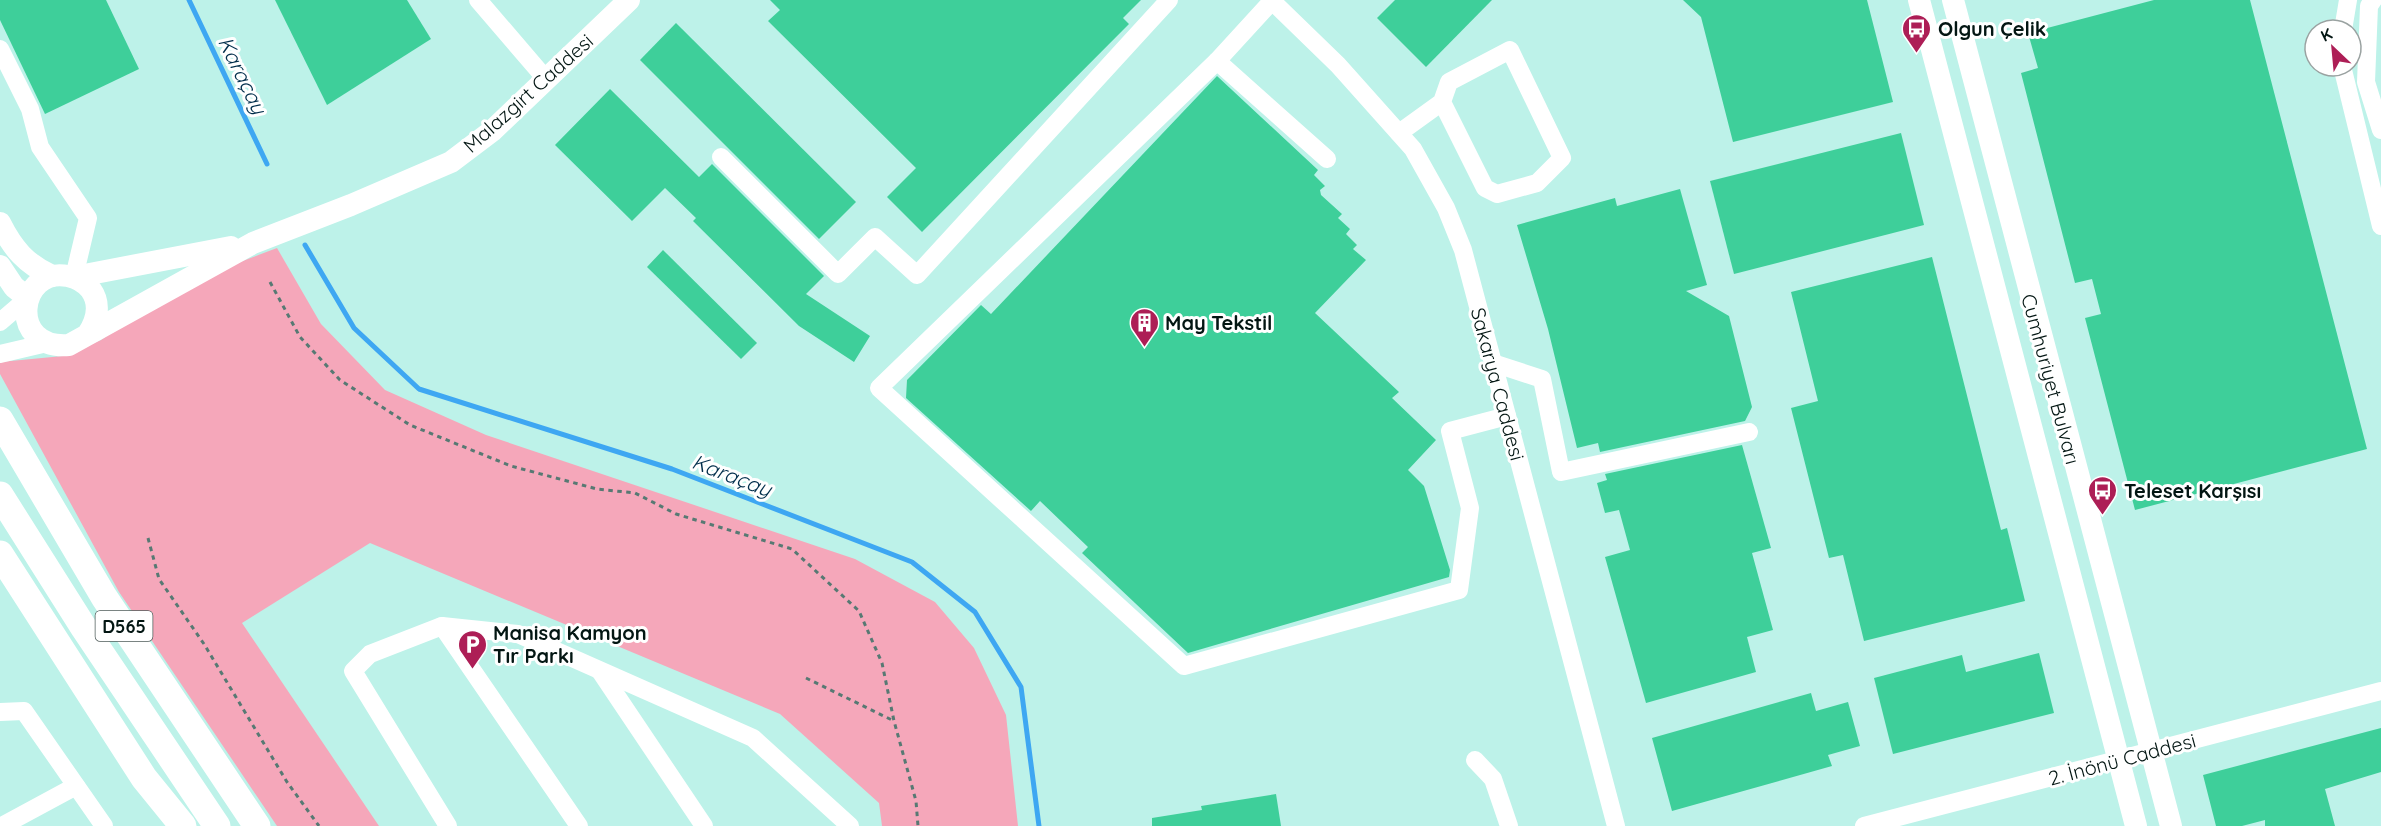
<svg xmlns="http://www.w3.org/2000/svg" width="2381" height="826" viewBox="0 0 2381 826" font-family="Quicksand,sans-serif">
	<style>
		.green { fill: #f5a7ba }
		.lines { fill: none; stroke-linecap: round; stroke-linejoin: round }
		.stream { stroke: #3ea7f2; stroke-width: 5 }
		.building { fill: #3ecf9a }
		.path { stroke: #577973; stroke-width: 3; stroke-dasharray: 4.5 4.5; stroke-linecap: butt }
		.minor { stroke: #fff; stroke-width: 18 }
		.major { stroke: #fff; stroke-width: 22 }
		.highway { stroke: #fff; stroke-width: 27 }
		.labels { text-anchor: middle; dominant-baseline: central; stroke-width: 6; stroke-linejoin: round; paint-order: stroke }
		.shield { fill: #fff; stroke: #4f5c5a; stroke-width: 1.5 }
		.shield-label { font-size: 18px; font-weight: bold; fill: #031613 }
		.poi-label { font-size: 20px; font-weight: bold; fill: #031613; stroke: #fff; text-anchor: start }
		.street-label { font-size: 20px; fill: #031613; stroke: #fff }
		.water-label { font-size: 21px; font-style: italic; fill: #012e4b; stroke: #fff }
	</style>
	<rect width="100%" height="100%" fill="#bdf2e9"/>
	<path class="green" d="M277,248L321,324L385,390L486,435L855,559L935,602L974,648L1006,715L1018,826H882L879,803L780,714L370,543L242,623L379,826H277L119,592L0,374V362L63,356L101,340L184,283Z"/>
	<g class="lines">
		<g class="stream">
			<path d="M189,0L267,164"/>
			<path d="M305,245L354,328L419,389L672,469L912,562L975,612L1021,687L1039,826"/>
		</g>
	</g>
	<g class="building">
		<path d="M0,0H106L139,69L45,114L0,20Z"/>
		<path d="M275,0H407L431,39L327,105Z"/>
		<path d="M770,0H1141L1123,18L1129,24L922,232L887,197L916,168L768,21L780,10Z"/>
		<path d="M1395,0H1492L1426,67L1377,18Z"/>
		<path d="M1683,0H1867L1893,102L1733,142L1701,17Z"/>
		<path d="M2154,0H2250L2367,449L2135,510L2085,318L2101,314L2092,279L2075,283L2021,73L2038,68L2028,33Z"/>
		<path d="M676,23L856,202L819,239L640,60Z"/>
		<path d="M1217,76L1318,170L1314,175L1325,186L1320,190L1321,195L1342,214L1338,218L1350,229L1346,234L1357,245L1353,249L1366,260L1315,313L1399,392L1392,398L1436,440L1408,470L1424,486L1450,570L1449,577L1188,653L1082,553L1088,547L1040,501L1031,511L906,398L907,380L981,305L991,314Z"/>
		<path d="M610,89L699,177L712,164L824,276L806,294L870,336L854,362L799,326L693,221L696,218L665,188L632,221L555,145Z"/>
		<path d="M1901,133L1924,225L1734,274L1710,181Z"/>
		<path d="M1680,189L1707,285L1686,291L1729,316L1752,407L1745,421L1600,452L1598,443L1577,448L1548,329L1517,225L1615,198L1617,206Z"/>
		<path d="M663,250L757,343L741,359L647,267Z"/>
		<path d="M1932,257L2001,530L2007,528L2025,601L1864,641L1843,555L1829,558L1791,408L1818,401L1791,292Z"/>
		<path d="M1742,445L1771,548L1752,553L1773,630L1747,637L1756,672L1646,703L1605,557L1630,550L1619,510L1605,513L1597,483L1607,480L1605,474Z"/>
		<path d="M2039,653L2054,713L1893,754L1874,678L1962,655L1966,672Z"/>
		<path d="M1811,693L1816,711L1848,702L1860,746L1828,755L1832,766L1672,811L1652,738Z"/>
		<path d="M2381,728V772L2325,789L2335,826H2265V820L2242,826H2216L2203,775Z"/>
		<path d="M1276,794L1281,826H1152V818L1202,810L1201,806Z"/>
	</g>
	<g class="lines">
		<g class="path">
			<path d="M270,282L300,337L340,380L410,425L511,466L597,489L635,493L676,514L792,549L859,611L882,663L894,721L916,801L918,826"/>
			<path d="M148,538L159,579L204,644L287,782L319,826"/>
			<path d="M806,678L894,721"/>
		</g>
		<g class="minor">
			<path d="M478,0L545,78"/>
			<path d="M1271,0L1338,65L1413,149L1446,208L1463,250L1616,826"/>
			<path d="M2373,0L2369,6L2366,82L2381,130"/>
			<path d="M1272,1L1217,61L879,388L1184,666L1459,590L1470,508L1450,431L1507,416"/>
			<path d="M2343,30L2348,0"/>
			<path d="M0,49L30,109L40,147L88,218L74,277"/>
			<path d="M1217,61L1327,159"/>
			<path d="M2342,66L2381,226"/>
			<path d="M1399,133L1442,102L1449,82L1510,50L1562,158L1537,183L1497,194L1485,188L1442,102"/>
			<path d="M721,157L838,274L875,237L917,275L1169,0"/>
			<path d="M0,322L28,298"/>
			<path d="M0,354L47,343"/>
			<path d="M1493,363L1542,379L1561,472L1749,432"/>
			<path d="M442,626L579,826"/>
			<path d="M600,671L704,826"/>
			<path d="M0,712L24,711L104,826"/>
			<path d="M1475,760L1493,779L1509,826"/>
			<path d="M2,826L76,786"/>
			<path d="M448,826L353,671L370,654L442,626L518,634L753,738L850,826"/>
			<path d="M1864,826L2381,691"/>
		</g>
		<g class="major">
			<path d="M1919,0L2136,826"/>
			<path d="M1953,0L2171,826"/>
			<path d="M0,223C13,249 26,264 52,276"/>
			<path d="M0,266L14,287L28,298"/>
			<path d="M74,277L231,247"/>
			<path d="M88,334C97,320 101,304 91,290C85,282 77,278 68,276C18,266 7,350 69,345L253,243L351,205L451,162L492,131L629,0"/>
		</g>
		<g class="highway">
			<path d="M0,420L104,597L257,826"/>
			<path d="M0,495L84,628L217,826"/>
			<path d="M0,554L144,778L183,826"/>
		</g>
	</g>
	<defs>
		<symbol id="bus-pin" viewBox="-11 -11 22 30"><path d="M0 17L-7.5 6A9.5 9.5 0 1 1 7.5 6Z" fill="#ad1e56" stroke="#fff"/><path d="M-5-6H5V4H4V6H2V4H-2V6H-4V4H-5ZM-3.5-4V0h7V-4ZM-3.5 1.2v1.5H-2V1.2ZM2 1.2v1.5H3.5V1.2Z" fill="#fff"/></symbol>
		<symbol id="building-pin" viewBox="-11 -11 22 30"><path d="M0 17L-7.5 6A9.5 9.5 0 1 1 7.5 6Z" fill="#ad1e56" stroke="#fff"/><path d="M-4-6H4V6H1V3H-1V6H-4ZM-2.5-4.3h1.7v1.8h-1.7ZM.8-4.3h1.7v1.8H.8ZM-2.5-1h1.7V.8h-1.7ZM.8-1h1.7V.8H.8Z" fill="#fff"/></symbol>
		<symbol id="parking-pin" viewBox="-11 -11 22 30"><path d="M0 17L-7.5 6A9.5 9.5 0 1 1 7.5 6Z" fill="#ad1e56" stroke="#fff"/><path d="M-3.5-5.5H1a3.5 3.5 0 0 1 0 7H-1V5.5H-3.5ZM-1-3.4V-.6H.8a1.4 1.4 0 0 0 0-2.8Z" fill="#fff"/></symbol>
	</defs>
	<g fill-rule="evenodd">
		<use href="#bus-pin" x="1900" y="12" width="33" height="45"/>
		<use href="#building-pin" x="1128" y="306" width="33" height="45"/>
		<use href="#bus-pin" x="2086" y="474" width="33" height="45"/>
		<use href="#parking-pin" x="456" y="628" width="33" height="45"/>
	</g>
	<g class="labels">
		<rect class="shield" x="95.5" y="611" width="57" height="30" rx="4.5"/>
		<g class="shield-label">
			<text x="124" y="626">D565</text>
		</g>
		<g class="poi-label">
			<text x="1938" y="28">Olgun Çelik</text>
			<text x="1165" y="322">May Tekstil</text>
			<text x="2124" y="490">Teleset Karşısı</text>
			<text x="493" y="632">Manisa Kamyon<tspan x="493" dy="23">Tır Parkı</tspan></text>
		</g>
		<g class="street-label">
			<text transform="translate(528 93) rotate(-42)">Malazgirt Caddesi</text>
			<text transform="translate(2051 379) rotate(75)">Cumhuriyet Bulvarı</text>
			<text transform="translate(1498 384) rotate(75)">Sakarya Caddesi</text>
			<text transform="translate(2122 759) rotate(-15)">2. İnönü Caddesi</text>
		</g>
		<g class="water-label">
			<text transform="translate(243 75) rotate(64)">Karaçay</text>
			<text transform="translate(732 475) rotate(21)">Karaçay</text>
		</g>
	</g>
	<g transform="translate(2333 48) rotate(334)"><circle r="28" fill="#ffffff" stroke="#9aa2a1" stroke-width="1.5"/>
	<path d="M0-4.5L10 22L0 15L-10 22Z" fill="#ad1e56"/>
	<text y="-9" font-size="16" font-weight="bold" text-anchor="middle" fill="#031613">K</text>
	</g>
</svg>
